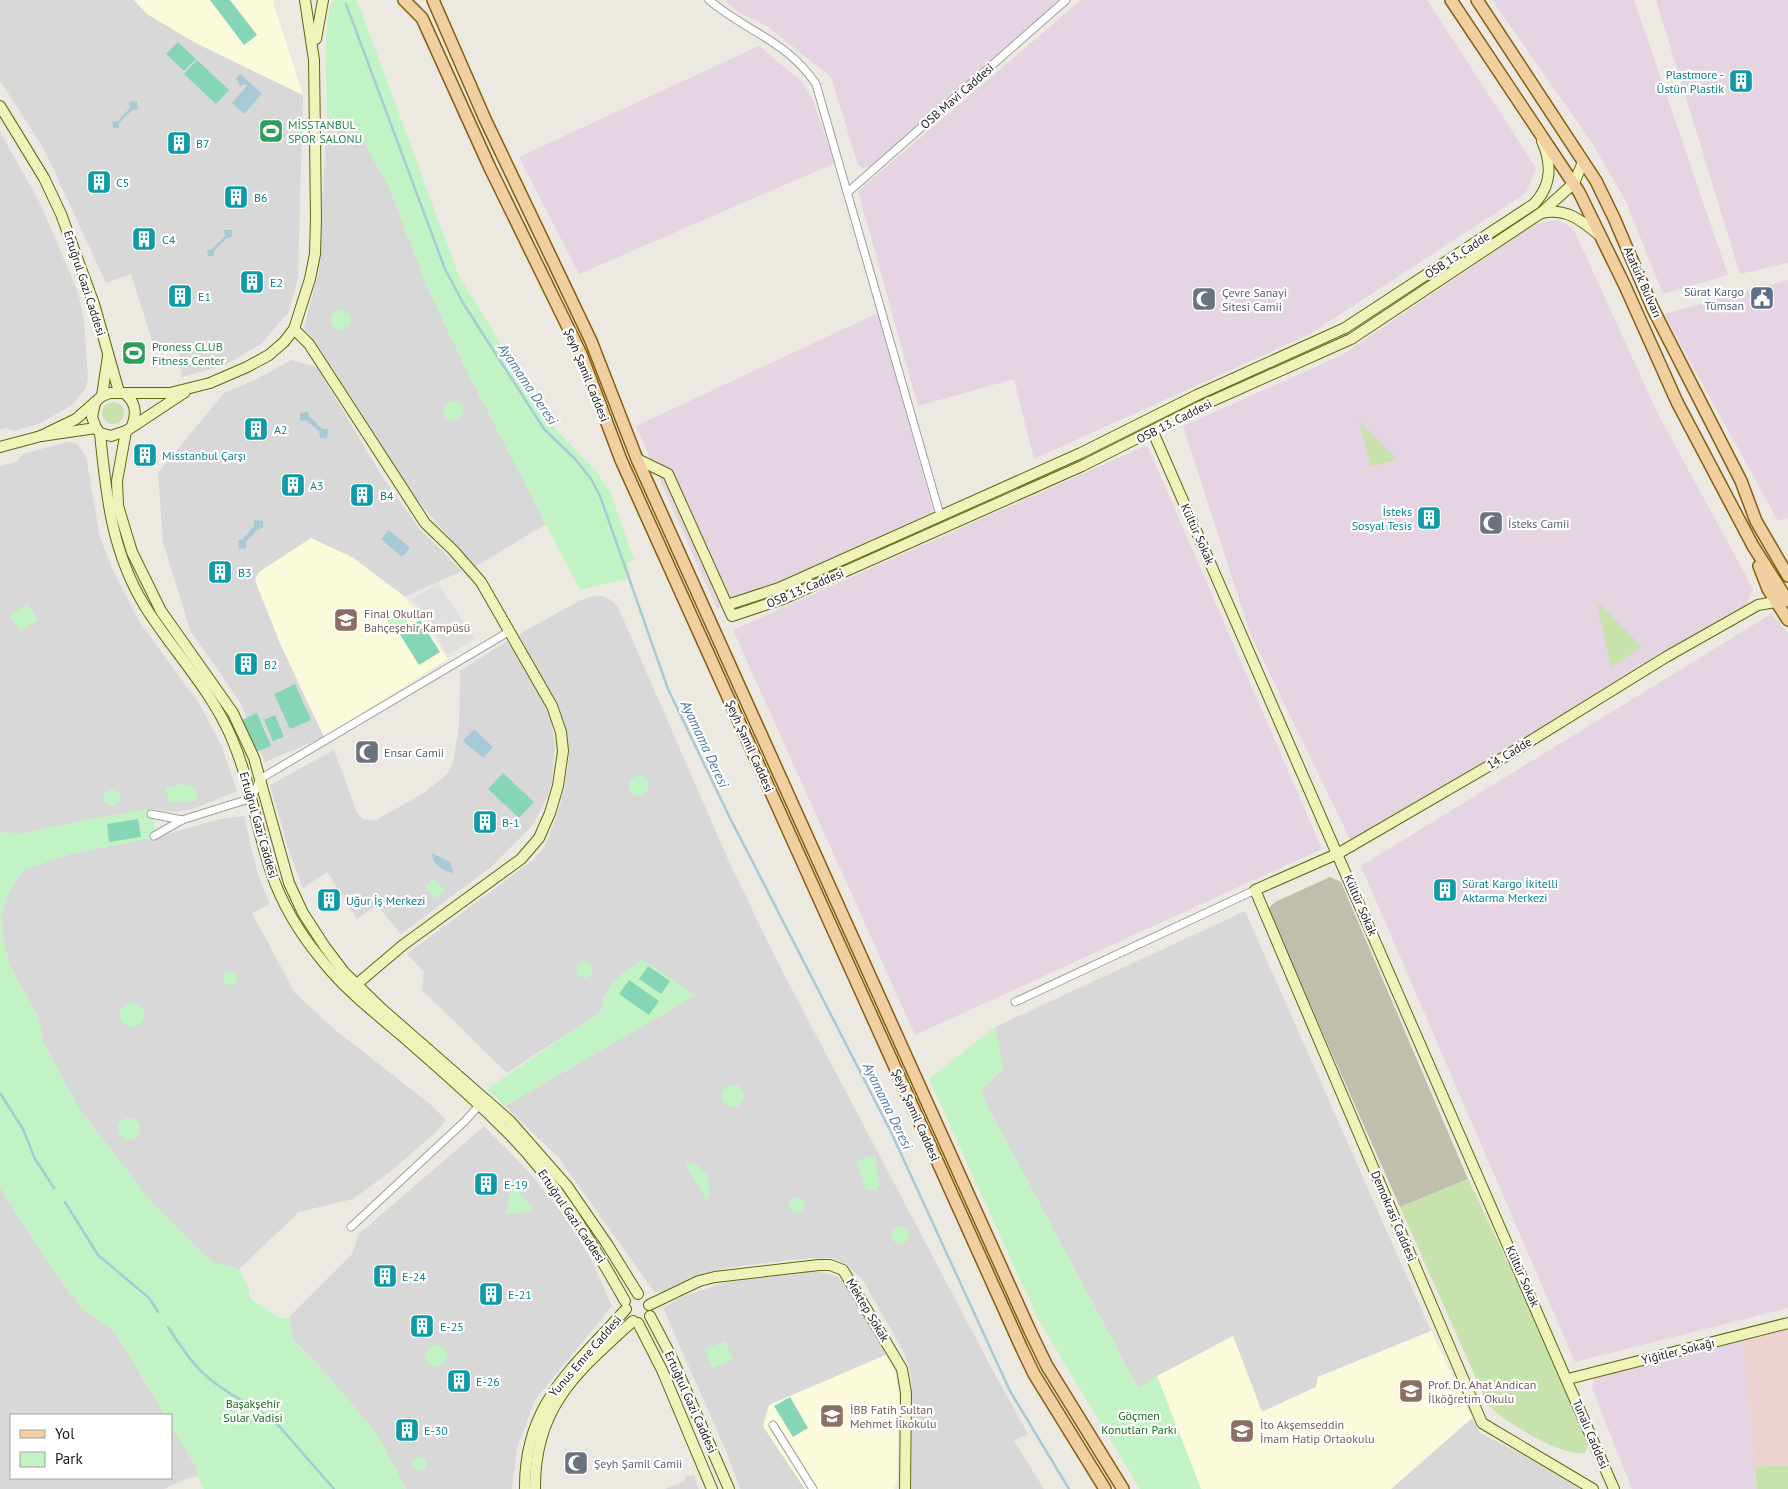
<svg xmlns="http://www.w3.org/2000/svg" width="1788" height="1489" viewBox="0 0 1788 1489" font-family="'PT Sans',sans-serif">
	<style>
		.residential { fill: #d9d8d8 }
		.commercial { fill: #ecd3d2 }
		.industrial { fill: #e5d4e2 }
		.education { fill: #fbfbdc }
		.construction { fill: #c0bfae }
		.grass { fill: #c7e2ac }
		.park { fill: #c2f3c5 }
		.pitch { fill: #86d5b6 }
		.parking { fill: #dfdfdf }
		.water { fill: #a6cbd6 }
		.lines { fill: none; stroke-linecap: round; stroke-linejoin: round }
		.stream { stroke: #a6cbd6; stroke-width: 2.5 }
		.street-casing { stroke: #9f9f9f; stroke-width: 9 }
		.secondary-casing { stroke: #5e670e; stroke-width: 12 }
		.primary-casing { stroke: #865d0d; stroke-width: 14 }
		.street { stroke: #fff; stroke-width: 7 }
		.secondary { stroke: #f0f3b9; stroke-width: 10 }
		.primary { stroke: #f2cfa1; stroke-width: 11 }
		.labels { text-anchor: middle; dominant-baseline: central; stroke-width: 4.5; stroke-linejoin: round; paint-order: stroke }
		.culture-label { font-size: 12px; fill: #0d838f; stroke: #fff; text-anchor: start }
		.street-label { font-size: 12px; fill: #1b1b1b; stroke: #fff }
		.leisure-label { font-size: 12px; fill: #27864d; stroke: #fff; text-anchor: start }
		.service-label { font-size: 12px; fill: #4e5e75; stroke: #fff; text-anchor: end }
		.worship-label { font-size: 12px; fill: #5b616d; stroke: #fff; text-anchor: start }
		.education-label { font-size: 12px; fill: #785e54; stroke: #fff; text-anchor: start }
		.park-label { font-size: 12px; fill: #156e1c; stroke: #fff }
		.water-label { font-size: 14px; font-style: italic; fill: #527aa1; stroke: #fff }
	</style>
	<rect width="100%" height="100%" fill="#ece9e2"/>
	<g class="residential">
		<path d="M0,0H134L147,14L194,42L303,95L298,278L289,312L261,344L225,365L182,377L179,351L159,349L153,344L131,274L106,283L44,149L0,81Z"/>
		<path d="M327,122L354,125L389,187L427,286L465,367L546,524L475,567L409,491L304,327L319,270Z"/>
		<path d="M0,132L39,201L78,292L84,320L88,378L86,388L72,405L39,424L14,431L6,428L0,430Z"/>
		<path d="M291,360L317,367L381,475L420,529L462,571L405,597L352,557L259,572L255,581L280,643L324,737L265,762L240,702L190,630L163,542L158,473L224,393L255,380Z"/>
		<path d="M66,442L76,443L86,456L100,537L112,568L140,623L199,703L222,747L237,791L193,809L173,812L152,809L90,819L21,834L0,832V466L16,462L23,454Z"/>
		<path d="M594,596H603L611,600L618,607L727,857L777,961L990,1365L1028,1434L1014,1441L1044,1489H910L913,1409L910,1369L903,1350L863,1281L849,1266L834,1258H809L725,1268L664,1292H654L559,1158L505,1106L696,995L626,972L613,982L604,996L601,1012L507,1073L422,990L424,972L407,954L532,861L544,848L556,818L565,787L569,758L568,742L557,709L519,634L581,600Z"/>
		<path d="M507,641L539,692L551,722L555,743L552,782L548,796L533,825L491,867L401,934L377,905L357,919L327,872L303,888L289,851L270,785L334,750L357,813L363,819L376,820L424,793L447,774L453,763L459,727L460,671Z"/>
		<path d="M244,816L257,872L270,904L252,913L295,993L334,1029L430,1104L446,1120L434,1134L390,1172L353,1199L299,1212L238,1270L210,1261L149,1199L78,1107L43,1042L38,1016L9,964L3,940L1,915L8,893L23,870L70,854L156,837L220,819Z"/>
		<path d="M1245,911L1431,1331L1318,1377L1316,1387L1262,1412L1233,1336L1138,1388L980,1092L1003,1068L995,1027Z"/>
		<path d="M484,1126L528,1171L564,1216L591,1259L612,1306L535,1400L517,1448L512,1489H406L377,1434L316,1362L293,1340L289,1317L352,1254L359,1234Z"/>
		<path d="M0,1187L48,1263L82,1309L114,1331L165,1415H11V1478H171V1426L197,1468V1476L186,1479L164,1489H0Z"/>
		<path d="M815,1271L837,1276L845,1284L888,1354L763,1426L805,1489H740L726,1451L663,1308L681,1297L727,1282Z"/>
		<path d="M1472,1418L1480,1433L1589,1489H1391Z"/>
		<path d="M694,1475L699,1489H665L685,1481V1476Z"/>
	</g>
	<path class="commercial" d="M1788,1325V1465L1755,1467L1742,1335Z"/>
	<g class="industrial">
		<path d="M724,0H1063L883,157L871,167L863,168L858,165L831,77L767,26L737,11Z"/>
		<path d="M1081,0H1427L1536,168L1526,193L1310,334L1034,459L1014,379L918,406L858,191Z"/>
		<path d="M1492,0H1634L1728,275L1663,294L1625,199L1590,140Z"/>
		<path d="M1656,0H1788V263L1740,274Z"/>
		<path d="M759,46L801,81L812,98L835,163L579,274L519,157Z"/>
		<path d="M1557,220L1573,228L1658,414L1753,589L1746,605L1352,843L1250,633L1183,426L1342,355L1536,224Z"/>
		<path d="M1788,280V518L1778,521L1664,314Z"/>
		<path d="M878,313L935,518L717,609L636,426Z"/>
		<path d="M1147,445L1322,849L915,1035L733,630Z"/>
		<path d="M1771,614L1788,633V1308L1575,1362L1361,866Z"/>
		<path d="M1742,1335L1757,1489H1632L1592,1388L1595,1374Z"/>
	</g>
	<g class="education">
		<path d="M134,0H274V6L303,95L194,42L147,14Z"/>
		<path d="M311,538L352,557L405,597L448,659L324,737L280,643L255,580L259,572Z"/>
		<path d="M1431,1331L1472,1418L1391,1489H1201L1157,1376L1233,1336L1262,1412L1316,1387L1318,1377Z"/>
		<path d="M888,1354L896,1377L899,1399L897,1481L894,1489H805L763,1426L769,1405Z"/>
	</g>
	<path class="construction" d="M1330,877L1341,882L1468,1179L1400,1207L1268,909L1275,902Z"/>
	<g class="grass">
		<circle cx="113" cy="413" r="11"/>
		<path d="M1359,421L1397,460L1371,467Z"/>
		<path d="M1596,600L1642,647L1611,667Z"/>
		<path d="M1468,1179L1534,1317L1588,1445L1585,1453C1563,1457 1501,1421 1487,1403L1400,1207Z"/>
		<path d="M1788,1465V1489H1757L1755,1467Z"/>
	</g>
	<g class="park">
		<path d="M334,0H357L459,276L550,423L596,471L611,494L634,560L627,563L631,578L580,590L465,367L427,286L389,187L354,125L327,122C327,102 322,12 334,0Z"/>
		<circle cx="341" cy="320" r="10"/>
		<circle cx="453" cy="411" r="10"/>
		<path d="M28,604L38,620L20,631L9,615Z"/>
		<circle cx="397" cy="619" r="10"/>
		<circle cx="639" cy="786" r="10"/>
		<path d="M183,784L195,787L198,796L195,801L170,803L165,788Z"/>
		<circle cx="112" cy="798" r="8"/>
		<path d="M152,809L156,837L70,854L23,870L8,893L1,915L3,940L9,964L38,1016L43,1042L78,1107L149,1199L175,1225L210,1261L237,1268L248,1285L250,1299C263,1305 271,1315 284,1319L289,1317L293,1341L316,1362L377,1434L406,1489H204L197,1476V1468L171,1426V1415H165L114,1331L82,1309L48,1263L0,1187V832L21,834L90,819Z"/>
		<path d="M433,879L445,890L437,899L425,887Z"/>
		<path d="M641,959L696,995L505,1106L487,1089L601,1012C606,982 619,978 641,959Z"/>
		<circle cx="585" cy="970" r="8"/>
		<circle cx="230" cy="978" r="7"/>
		<circle cx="132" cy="1015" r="12"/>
		<path d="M995,1027L1003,1068L980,1092L1138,1388L1157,1376L1201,1489H1140L1037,1317L929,1079Z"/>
		<circle cx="733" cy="1096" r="11"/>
		<circle cx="129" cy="1129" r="11"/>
		<path d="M869,1156L875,1157L879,1185L876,1190H866L856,1162Z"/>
		<path d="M692,1163C709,1171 713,1183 707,1201L685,1164Z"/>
		<path d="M512,1184L534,1210L506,1215Z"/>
		<circle cx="797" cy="1205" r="8"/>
		<circle cx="900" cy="1235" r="9"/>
		<path d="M725,1341L733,1360L712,1368L705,1349Z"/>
		<circle cx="436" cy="1356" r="11"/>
		<circle cx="419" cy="1464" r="7"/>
	</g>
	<g class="pitch">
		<path d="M210,0H230L257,35L244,45Z"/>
		<path d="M178,42L196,59L184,71L166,54Z"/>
		<path d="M197,60L229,90L216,104L184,74Z"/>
		<path d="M420,620L440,652L419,665L399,633Z"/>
		<path d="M295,684L311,720L290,729L274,694Z"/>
		<path d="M257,713L271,746L256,752L242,720Z"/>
		<path d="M275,715L284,737L273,741L264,720Z"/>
		<path d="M503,773L534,802L519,818L488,789Z"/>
		<path d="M138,819L141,837L109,842L107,824Z"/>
		<path d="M648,966L670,981L661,994L639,979Z"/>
		<path d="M629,980L659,1001L649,1015L619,994Z"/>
		<path d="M790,1397L808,1428L793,1437L774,1406Z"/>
	</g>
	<path class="parking" d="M438,583L474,639L448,655L412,599Z"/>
	<g class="water">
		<path d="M240,74L262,94L244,114L232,103L247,86L245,84L240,86L236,78Z"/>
		<path d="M137,101L138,109L132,110L119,123V128H113L112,122L118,121L130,108L129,102Z"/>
		<path d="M224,230H232V237L227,238L214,251V256H208L207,250L212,249L225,236Z"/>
		<path d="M308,412L309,416L322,429H328L327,438H320L319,431L306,420L300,421V413Z"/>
		<path d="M254,520L263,521V528L257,530L246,542V548L239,549L238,540H242L254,526Z"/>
		<path d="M389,530L410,548L402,557L381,539Z"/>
		<path d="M474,729L493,747L483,758L463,741Z"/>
		<path d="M432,853L450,862L454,873C445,872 432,865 432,853Z"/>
	</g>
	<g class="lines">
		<g class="stream">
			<path d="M346,4L445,269L463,303L544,429L575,459L591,479L600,496L668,689L729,816L890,1130L1010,1391L1069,1489"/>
			<path d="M0,1093L23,1129L35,1159L54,1188"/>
			<path d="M65,1202L98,1255L149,1298L158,1312"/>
			<path d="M168,1327C192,1364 203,1379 243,1401"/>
			<path d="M255,1408L279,1426L334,1489"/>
		</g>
		<defs>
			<g id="street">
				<path d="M709,0C747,32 786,40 816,84L940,515"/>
				<path d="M848,192L1066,0"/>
				<path d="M151,814L182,820"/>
				<path d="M154,836L182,820L252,798L260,779L510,631"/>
				<path d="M1015,1002L1255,890"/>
				<path d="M351,1227L465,1121L481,1103"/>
				<path d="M773,1425L813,1489"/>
			</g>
			<g id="secondary">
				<path d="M316,39L323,0"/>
				<path d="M0,106L44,178L61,214L94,304L119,392"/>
				<path d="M1541,213L1574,183L1583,162"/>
				<path d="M294,329L309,344L425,523L453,550L481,582L552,706L561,732L563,751L558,786L550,813L539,838L521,859L403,945L357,984"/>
				<path d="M124,393C136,402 137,413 132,426"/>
				<path d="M102,396L108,356"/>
				<path d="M95,403L92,417L96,428L100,433L111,436L126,431L185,392"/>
				<path d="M126,431L117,481L118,506L132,552L161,611L233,713L254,758L289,883L303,913L325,947L344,972L382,1009L510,1121L567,1186L607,1244L638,1294"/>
				<path d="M1153,432L1614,1489"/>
				<path d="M100,433C106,495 112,554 146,608C174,652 212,691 232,739C250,781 256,826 270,869C281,903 302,937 325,964C347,991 374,1012 401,1035C435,1065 470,1095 502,1127C554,1177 590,1239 625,1301"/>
				<path d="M41,436L76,419L102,396L110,393H170L210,383L247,367L269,355L284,342L294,329L310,279L315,254L316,218L314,60L305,0"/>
				<path d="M0,447L41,436L96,428"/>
				<path d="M637,459L668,474L732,616L783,599L1082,466L1201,406L1351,339L1541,213C1566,208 1580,219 1599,235"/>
				<path d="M727,605L779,588L1081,453L1197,395L1345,328L1534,204C1552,185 1552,164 1542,141"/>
				<path d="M649,1305L699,1281L715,1277L819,1265H830L843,1270L902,1369L906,1393L905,1489"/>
				<path d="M650,1316L671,1356L729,1489"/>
				<path d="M638,1323L662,1370L712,1489"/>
				<path d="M1568,1379L1788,1323"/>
				<path d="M525,1489C524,1403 574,1368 626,1309"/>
				<path d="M535,1489C534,1407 577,1372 633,1321"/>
				<path d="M1593,1489L1482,1423L1255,890L1339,853L1506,756L1666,657L1758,605L1775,602"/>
			</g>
			<g id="primary">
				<path d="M404,0L422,18L490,168L581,354L621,460L1022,1349L1034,1374L1105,1489"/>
				<path d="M433,0L485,119L591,341L637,459L1030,1331L1047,1366L1123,1489"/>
				<path d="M1451,0L1579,192L1625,286L1677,402L1753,546L1788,601"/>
				<path d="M1477,0L1596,181L1614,218L1653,309L1741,481L1756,521L1788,576"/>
				<path d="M1759,566L1768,589L1788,620"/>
			</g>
		</defs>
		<use href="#street" class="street-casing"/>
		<use href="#secondary" class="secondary-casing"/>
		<use href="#primary" class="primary-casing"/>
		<use href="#street" class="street"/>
		<use href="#secondary" class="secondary"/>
		<use href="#primary" class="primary"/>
	</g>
	<defs>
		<symbol id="building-square" viewBox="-11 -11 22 22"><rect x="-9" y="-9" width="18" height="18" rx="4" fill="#0f9aa8" stroke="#fff"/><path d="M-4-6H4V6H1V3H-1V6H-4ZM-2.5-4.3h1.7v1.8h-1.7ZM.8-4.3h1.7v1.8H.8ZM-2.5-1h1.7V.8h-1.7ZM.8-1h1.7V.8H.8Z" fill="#fff"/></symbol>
		<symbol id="stadium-square" viewBox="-11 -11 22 22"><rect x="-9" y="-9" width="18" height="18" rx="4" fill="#2e9e5b" stroke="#fff"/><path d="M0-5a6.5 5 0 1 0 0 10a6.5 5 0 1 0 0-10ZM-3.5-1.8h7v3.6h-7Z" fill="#fff"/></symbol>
		<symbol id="civic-square" viewBox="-11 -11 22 22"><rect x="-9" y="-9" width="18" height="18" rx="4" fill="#5c6f8a" stroke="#fff"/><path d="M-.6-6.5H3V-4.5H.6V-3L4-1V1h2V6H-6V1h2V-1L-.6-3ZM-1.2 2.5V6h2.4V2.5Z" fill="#fff"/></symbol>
		<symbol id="mosque-square" viewBox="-11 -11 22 22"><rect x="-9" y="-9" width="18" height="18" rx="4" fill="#6b7280" stroke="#fff"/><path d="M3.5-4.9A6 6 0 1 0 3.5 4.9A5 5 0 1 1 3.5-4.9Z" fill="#fff"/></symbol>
		<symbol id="school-square" viewBox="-11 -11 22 22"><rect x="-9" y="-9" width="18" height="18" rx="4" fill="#8d6e63" stroke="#fff"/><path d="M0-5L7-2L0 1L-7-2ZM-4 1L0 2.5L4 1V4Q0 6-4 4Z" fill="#fff"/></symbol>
	</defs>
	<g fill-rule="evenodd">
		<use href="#building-square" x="1727" y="67" width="28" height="28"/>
		<use href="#stadium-square" x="257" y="117" width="28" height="28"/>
		<use href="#building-square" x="165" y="129" width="28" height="28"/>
		<use href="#building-square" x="85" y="168" width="28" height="28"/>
		<use href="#building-square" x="222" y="183" width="28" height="28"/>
		<use href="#building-square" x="130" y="225" width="28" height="28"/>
		<use href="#building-square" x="238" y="268" width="28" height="28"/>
		<use href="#building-square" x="166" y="282" width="28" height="28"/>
		<use href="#civic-square" x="1748" y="284" width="28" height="28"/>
		<use href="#mosque-square" x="1190" y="285" width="28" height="28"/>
		<use href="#stadium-square" x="120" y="339" width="28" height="28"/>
		<use href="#building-square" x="242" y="415" width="28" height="28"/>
		<use href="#building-square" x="131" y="441" width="28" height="28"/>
		<use href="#building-square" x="279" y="471" width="28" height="28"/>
		<use href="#building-square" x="348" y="481" width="28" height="28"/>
		<use href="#building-square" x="1415" y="504" width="28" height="28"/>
		<use href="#mosque-square" x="1477" y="509" width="28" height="28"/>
		<use href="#building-square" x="206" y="558" width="28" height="28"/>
		<use href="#school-square" x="332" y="606" width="28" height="28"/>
		<use href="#building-square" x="232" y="650" width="28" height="28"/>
		<use href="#mosque-square" x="353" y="738" width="28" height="28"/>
		<use href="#building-square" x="471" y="808" width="28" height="28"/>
		<use href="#building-square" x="1431" y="876" width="28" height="28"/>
		<use href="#building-square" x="315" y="886" width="28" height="28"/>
		<use href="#building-square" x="472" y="1170" width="28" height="28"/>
		<use href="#building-square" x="371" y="1262" width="28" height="28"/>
		<use href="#building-square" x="477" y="1280" width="28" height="28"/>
		<use href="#building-square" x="408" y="1312" width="28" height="28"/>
		<use href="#building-square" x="445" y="1367" width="28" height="28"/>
		<use href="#school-square" x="1397" y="1377" width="28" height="28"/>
		<use href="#school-square" x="818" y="1402" width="28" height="28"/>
		<use href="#building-square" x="393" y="1416" width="28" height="28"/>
		<use href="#school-square" x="1228" y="1417" width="28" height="28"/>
		<use href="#mosque-square" x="562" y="1449" width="28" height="28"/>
	</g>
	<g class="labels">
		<g class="culture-label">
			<text x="1724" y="74" text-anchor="end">Plastmore -<tspan x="1724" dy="14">Üstün Plastik</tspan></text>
			<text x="196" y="143">B7</text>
			<text x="116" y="182">C5</text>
			<text x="254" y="197">B6</text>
			<text x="162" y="239">C4</text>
			<text x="270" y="282">E2</text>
			<text x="198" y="296">E1</text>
			<text x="274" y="429">A2</text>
			<text x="162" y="455">Misstanbul Çarşı</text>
			<text x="310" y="485">A3</text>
			<text x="380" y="495">B4</text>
			<text x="1412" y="511" text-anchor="end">İsteks<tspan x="1412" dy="14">Sosyal Tesis</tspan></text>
			<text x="238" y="572">B3</text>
			<text x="264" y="664">B2</text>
			<text x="502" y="822">B-1</text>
			<text x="1462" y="883">Sürat Kargo İkitelli<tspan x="1462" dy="14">Aktarma Merkezi</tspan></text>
			<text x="346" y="900">Uğur İş Merkezi</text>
			<text x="504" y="1184">E-19</text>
			<text x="402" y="1276">E-24</text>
			<text x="508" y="1294">E-21</text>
			<text x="440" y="1326">E-25</text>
			<text x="476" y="1381">E-26</text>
			<text x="424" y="1430">E-30</text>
		</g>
		<g class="street-label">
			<text transform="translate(957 96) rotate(-41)">OSB Mavi Caddesi</text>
			<text transform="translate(1457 255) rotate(-33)">OSB 13. Cadde</text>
			<text transform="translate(1643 282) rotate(66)">Atatürk Bulvarı</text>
			<text transform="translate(85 283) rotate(72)">Ertuğrul Gazi Caddesi</text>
			<text transform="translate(587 375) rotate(68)">Şeyh Şamil Caddesi</text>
			<text transform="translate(1174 421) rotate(-27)">OSB 13. Caddesi</text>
			<text transform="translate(1198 534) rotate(66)">Kültür Sokak</text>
			<text transform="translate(805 588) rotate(-23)">OSB 13. Caddesi</text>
			<text transform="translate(750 746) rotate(66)">Şeyh Şamil Caddesi</text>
			<text transform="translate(1509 753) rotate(-31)">14. Cadde</text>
			<text transform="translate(259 825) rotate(74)">Ertuğrul Gazi Caddesi</text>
			<text transform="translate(1361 905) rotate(67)">Kültür Sokak</text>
			<text transform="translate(916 1115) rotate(66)">Şeyh Şamil Caddesi</text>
			<text transform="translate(572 1216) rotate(56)">Ertuğrul Gazi Caddesi</text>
			<text transform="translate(1394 1216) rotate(67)">Demokrasi Caddesi</text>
			<text transform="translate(1523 1276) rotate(66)">Kültür Sokak</text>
			<text transform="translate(868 1310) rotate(59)">Mektep Sokak</text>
			<text transform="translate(1678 1351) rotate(-14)">Yiğitler Sokağı</text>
			<text transform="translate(585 1356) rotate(-49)">Yunus Emre Caddesi</text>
			<text transform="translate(691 1402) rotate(66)">Ertuğtul Gazi Caddesi</text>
			<text transform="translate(1591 1434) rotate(67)">Tunalı Caddesi</text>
		</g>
		<g class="leisure-label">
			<text x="288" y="124">MİSSTANBUL<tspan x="288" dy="14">SPOR SALONU</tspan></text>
			<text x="152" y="346">Proness CLUB<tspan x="152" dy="14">Fitness Center</tspan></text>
		</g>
		<g class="service-label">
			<text x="1744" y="291">Sürat Kargo<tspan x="1744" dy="14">Tümsan</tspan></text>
		</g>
		<g class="worship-label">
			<text x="1222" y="292">Çevre Sanayi<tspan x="1222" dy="14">Sitesi Camii</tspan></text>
			<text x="1508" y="523">İsteks Camii</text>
			<text x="384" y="752">Ensar Camii</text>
			<text x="594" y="1463">Şeyh Şamil Camii</text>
		</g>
		<g class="education-label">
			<text x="364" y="613">Final Okulları<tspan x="364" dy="14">Bahçeşehir Kampüsü</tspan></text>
			<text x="1428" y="1384">Prof. Dr. Ahat Andican<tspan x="1428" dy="14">İlköğretim Okulu</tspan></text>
			<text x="850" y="1409">İBB Fatih Sultan<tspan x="850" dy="14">Mehmet İlkokulu</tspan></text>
			<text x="1260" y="1424">İto Akşemseddin<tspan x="1260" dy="14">İmam Hatip Ortaokulu</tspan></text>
		</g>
		<g class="park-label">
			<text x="253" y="1403">Başakşehir<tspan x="253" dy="14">Sular Vadisi</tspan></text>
			<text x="1139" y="1415">Göçmen<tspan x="1139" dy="14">Konutları Parkı</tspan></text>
		</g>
		<g class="water-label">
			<text transform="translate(528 384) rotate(56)">Ayamama Deresi</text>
			<text transform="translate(705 744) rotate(65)">Ayamama Deresi</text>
			<text transform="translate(888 1106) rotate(64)">Ayamama Deresi</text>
		</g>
	</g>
	<rect x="10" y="1414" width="162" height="65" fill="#ffffff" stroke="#a4a4a4"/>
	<rect x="20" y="1430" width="25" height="8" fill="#f2cfa1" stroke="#a4a4a4"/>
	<text x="55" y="1439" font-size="15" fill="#1b1b1b">Yol</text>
	<rect x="20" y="1452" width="25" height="15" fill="#c2f3c5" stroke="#a4a4a4"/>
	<text x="55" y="1464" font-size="15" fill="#1b1b1b">Park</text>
</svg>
